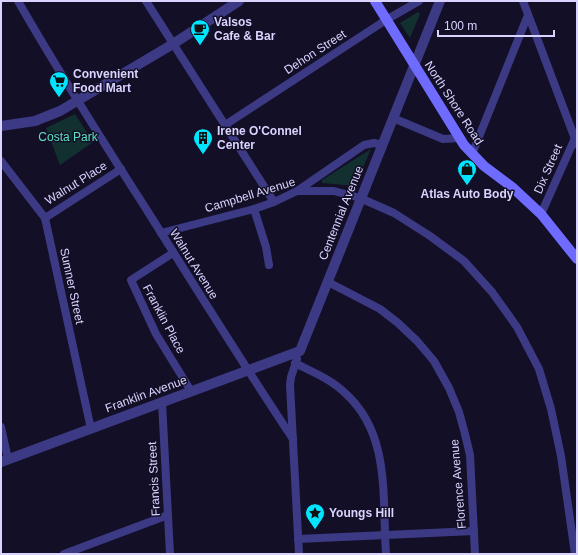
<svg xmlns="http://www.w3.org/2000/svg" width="578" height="555" viewBox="0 0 578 555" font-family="Arial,sans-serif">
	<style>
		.green { fill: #12302f }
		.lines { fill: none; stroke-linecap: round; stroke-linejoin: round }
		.minor { stroke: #3d3a85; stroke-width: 8 }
		.tertiary { stroke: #3d3a85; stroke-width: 10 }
		.secondary { stroke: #6f6bff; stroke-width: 10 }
		.labels { text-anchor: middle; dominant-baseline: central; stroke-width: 3; stroke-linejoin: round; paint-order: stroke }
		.poi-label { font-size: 12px; font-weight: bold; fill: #d9d4ff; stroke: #130f26; text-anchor: start }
		.street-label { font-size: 12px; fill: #d9d4ff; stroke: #130f26 }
		.park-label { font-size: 12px; fill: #5fe0c0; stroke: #130f26 }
	</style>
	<rect width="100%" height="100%" fill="#130f26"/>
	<g class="green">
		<path d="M418,12L420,14L410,38L400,23Z"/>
		<path d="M75,114L93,142L60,165L46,128Z"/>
		<path d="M371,149L355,186L322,183V180Z"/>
	</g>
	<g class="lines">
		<g class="minor">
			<path d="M18,1C59,73 104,143 148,212C196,288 243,364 293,439"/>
			<path d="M146,1L274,202"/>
			<path d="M523,1L577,144"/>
			<path d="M393,118L443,139L459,138"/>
			<path d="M225,125L386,20L419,1"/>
			<path d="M472,154L528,15"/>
			<path d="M1,161L45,218L91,429"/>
			<path d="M297,191L364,145L374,143L383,145"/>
			<path d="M254,209L266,247L269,265"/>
			<path d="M541,214L576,136"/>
			<path d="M45,218L121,169"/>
			<path d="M161,233L254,209L274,202L297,191H334L360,198L394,213L430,236L464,261L492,292L517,327L539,369L551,409L561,456L575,554"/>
			<path d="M173,253L131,280L156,334L191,391"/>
			<path d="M328,282L380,309L398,323L417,341L434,361L449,388L459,412L465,434L470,455L475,554"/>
			<path d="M297,359L291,377L290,385L299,554"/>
			<path d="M295,363C312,372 331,379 345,393C391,434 382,498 386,554"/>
			<path d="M162,402L170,554"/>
			<path d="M1,427L8,459"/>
			<path d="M298,539L474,531"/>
			<path d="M64,554L168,515"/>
		</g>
		<g class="tertiary">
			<path d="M1,126L35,121L60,111L173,44L239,1"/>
			<path d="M1,462L300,351L440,1"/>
		</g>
		<path class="secondary" d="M375,1L464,145L484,166L512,187L541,214L577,259"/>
	</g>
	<defs>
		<symbol id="cafe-pin" viewBox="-11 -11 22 30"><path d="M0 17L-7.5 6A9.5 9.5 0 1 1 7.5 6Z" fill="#00e5ff" stroke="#130f26"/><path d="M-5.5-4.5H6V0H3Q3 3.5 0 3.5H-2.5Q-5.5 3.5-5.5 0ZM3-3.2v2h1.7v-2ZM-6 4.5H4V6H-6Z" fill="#111"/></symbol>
		<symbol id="supermarket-pin" viewBox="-11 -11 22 30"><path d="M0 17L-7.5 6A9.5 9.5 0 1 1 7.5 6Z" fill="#00e5ff" stroke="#130f26"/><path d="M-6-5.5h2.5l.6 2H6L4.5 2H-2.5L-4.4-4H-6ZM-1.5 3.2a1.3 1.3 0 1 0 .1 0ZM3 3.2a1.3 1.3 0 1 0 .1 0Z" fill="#111"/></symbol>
		<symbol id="building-pin" viewBox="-11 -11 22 30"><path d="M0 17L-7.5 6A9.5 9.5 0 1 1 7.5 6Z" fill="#00e5ff" stroke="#130f26"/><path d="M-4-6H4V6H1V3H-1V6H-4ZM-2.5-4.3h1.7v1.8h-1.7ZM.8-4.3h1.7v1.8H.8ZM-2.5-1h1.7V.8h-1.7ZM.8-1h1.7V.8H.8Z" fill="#111"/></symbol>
		<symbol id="shop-pin" viewBox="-11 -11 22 30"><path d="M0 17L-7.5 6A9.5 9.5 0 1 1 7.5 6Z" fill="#00e5ff" stroke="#130f26"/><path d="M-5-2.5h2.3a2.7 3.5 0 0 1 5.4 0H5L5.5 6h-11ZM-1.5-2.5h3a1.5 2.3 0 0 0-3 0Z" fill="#111"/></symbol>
		<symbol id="sight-pin" viewBox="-11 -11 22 30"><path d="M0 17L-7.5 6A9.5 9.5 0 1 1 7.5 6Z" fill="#00e5ff" stroke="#130f26"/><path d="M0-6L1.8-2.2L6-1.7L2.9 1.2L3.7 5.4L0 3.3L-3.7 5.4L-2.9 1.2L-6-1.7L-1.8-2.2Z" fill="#111"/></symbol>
	</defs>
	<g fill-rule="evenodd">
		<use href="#cafe-pin" x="189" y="18" width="22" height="30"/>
		<use href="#supermarket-pin" x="48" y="70" width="22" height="30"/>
		<use href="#building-pin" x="192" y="127" width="22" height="30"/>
		<use href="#shop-pin" x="456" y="158" width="22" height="30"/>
		<use href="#sight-pin" x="304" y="502" width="22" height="30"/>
	</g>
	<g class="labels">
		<g class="poi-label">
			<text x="214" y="22">Valsos<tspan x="214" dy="14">Cafe &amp; Bar</tspan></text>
			<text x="73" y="74">Convenient<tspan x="73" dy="14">Food Mart</tspan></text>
			<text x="217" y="131">Irene O'Connel<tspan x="217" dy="14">Center</tspan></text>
			<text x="467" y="194" text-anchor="middle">Atlas Auto Body</text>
			<text x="329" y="513">Youngs Hill</text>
		</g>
		<g class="street-label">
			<text transform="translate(315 52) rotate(-33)">Dehon Street</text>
			<text transform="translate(454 103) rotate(57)">North Shore Road</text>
			<text transform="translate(548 169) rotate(-66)">Dix Street</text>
			<text transform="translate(76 183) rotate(-32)">Walnut Place</text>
			<text transform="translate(250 195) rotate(-17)">Campbell Avenue</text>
			<text transform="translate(341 213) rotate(-68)">Centennial Avenue</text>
			<text transform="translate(194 264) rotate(58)">Walnut Avenue</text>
			<text transform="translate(72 286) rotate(78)">Sumner Street</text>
			<text transform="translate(164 319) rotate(62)">Franklin Place</text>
			<text transform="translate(146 394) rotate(-20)">Franklin Avenue</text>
			<text transform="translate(154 479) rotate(-93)">Francis Street</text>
			<text transform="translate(458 484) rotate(-95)">Florence Avenue</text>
		</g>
		<g class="park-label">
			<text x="68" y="137">Costa Park</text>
		</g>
	</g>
	<rect width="578" height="555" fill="none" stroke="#d9d4ff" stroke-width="4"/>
	<path d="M438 30v6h116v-6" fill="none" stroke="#d9d4ff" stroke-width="2"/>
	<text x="444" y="30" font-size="12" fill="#d9d4ff" stroke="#130f26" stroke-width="3" paint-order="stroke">100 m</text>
</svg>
